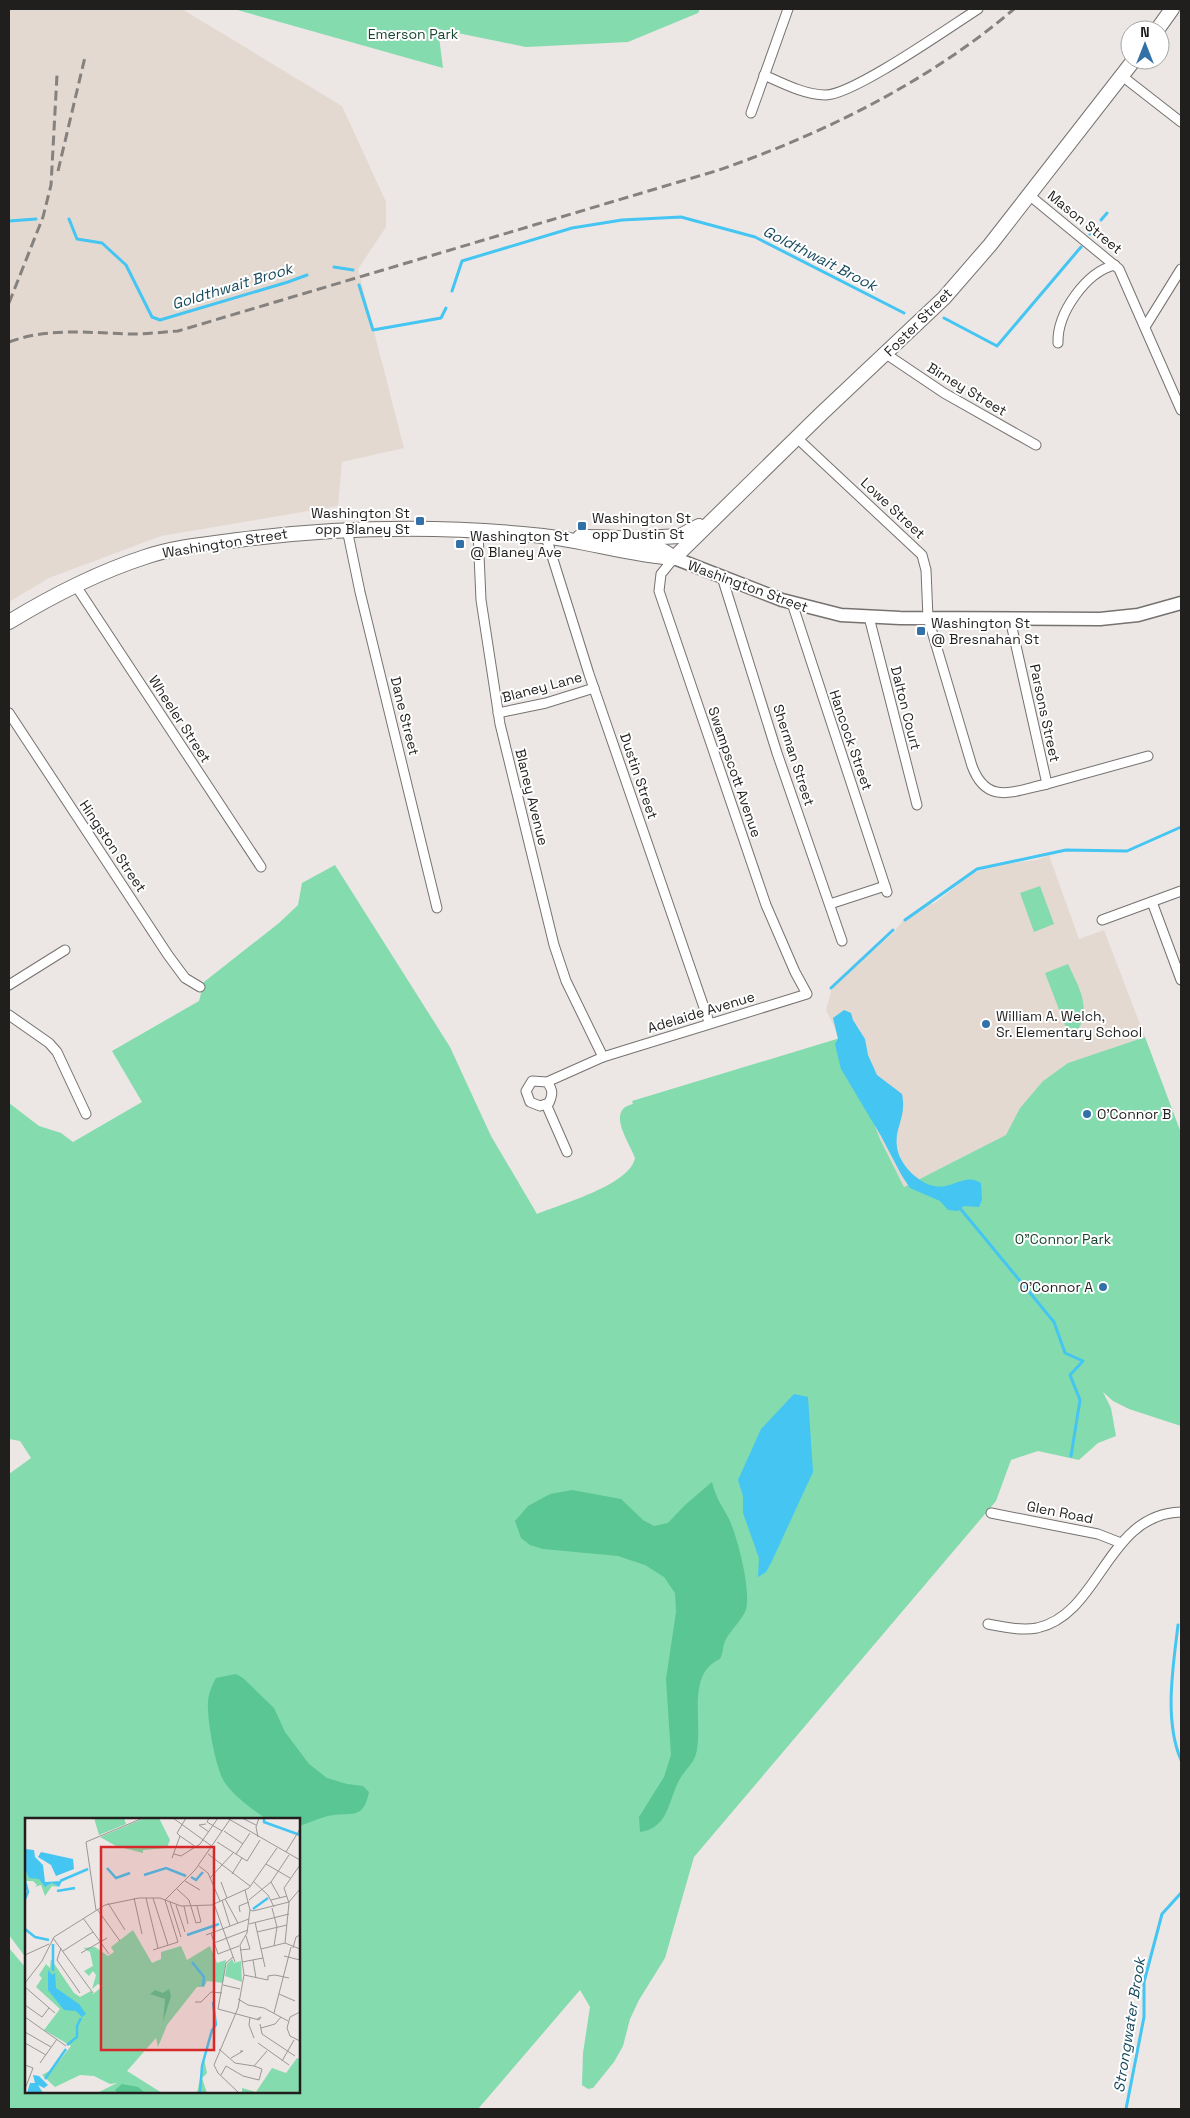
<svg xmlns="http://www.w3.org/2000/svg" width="1190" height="2118" viewBox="0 0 1190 2118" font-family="'Space Grotesk',sans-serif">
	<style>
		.built { fill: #e4d9d1 }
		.green { fill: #84dbae }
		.forest { fill: #59c693 }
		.water { fill: #44c5f2 }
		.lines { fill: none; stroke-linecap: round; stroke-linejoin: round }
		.stream { stroke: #44c5f2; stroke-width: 3 }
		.street-casing { stroke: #767270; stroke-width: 11 }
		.secondary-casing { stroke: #767270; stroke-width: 15 }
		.primary-casing { stroke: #767270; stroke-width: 16 }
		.street { stroke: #fff; stroke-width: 9 }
		.secondary { stroke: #fff; stroke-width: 12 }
		.primary { stroke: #fff; stroke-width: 14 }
		.rail { stroke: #84817f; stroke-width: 3; stroke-dasharray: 10 5; stroke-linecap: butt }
		.poi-dot { fill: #3171a8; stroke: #fff; stroke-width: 2 }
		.labels { text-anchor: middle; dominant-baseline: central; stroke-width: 4; stroke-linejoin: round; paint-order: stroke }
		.park-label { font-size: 14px; fill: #184631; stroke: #fff }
		.street-label { font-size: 14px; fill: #201f1e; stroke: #fff }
		.poi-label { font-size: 14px; fill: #201f1e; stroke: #fff; text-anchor: start }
		.water-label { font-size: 15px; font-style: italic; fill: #154a5d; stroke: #fff }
		.inset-river { fill: none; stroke: #44c5f2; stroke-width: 2.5 }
		.inset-road { fill: none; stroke: #9a9795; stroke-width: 1 }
		.view { fill: #d62828; fill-opacity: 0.15; stroke: #d62828; stroke-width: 2.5 }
		.inset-edge { fill: none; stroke: #201f1e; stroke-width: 2.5 }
	</style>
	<rect width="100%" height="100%" fill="#ece7e4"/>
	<g class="built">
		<path d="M9,9H182L342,106L386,202V227L358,269L404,448L342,462L338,506L161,536L49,578L9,602Z"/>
		<path d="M1049,855L1079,939L1104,930L1145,1037L1068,1063L1043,1081L1020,1108L1007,1135L904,1187L880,1139L840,1038L826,1010L832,987L893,933L905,918L922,906L935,903L973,873L994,865L1037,860Z"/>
	</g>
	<g class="green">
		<path d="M234,9H700L698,13L628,42L526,47L438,29L443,68Z"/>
		<path d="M335,865L450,1047L491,1136L537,1214C561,1204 630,1185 635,1158C630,1143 605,1110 633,1104L632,1101L840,1038L880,1139L904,1187L1006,1135L1020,1108L1043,1081L1068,1063L1145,1037L1181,1133V1426L1129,1409L1113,1401L1103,1392L1111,1408L1116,1436L1098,1443L1079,1460L1038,1451L1011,1460L996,1501L694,1857L665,1958L639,2000L630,2019L623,2046L614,2062L593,2088L588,2089L582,2085L583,2053L590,2007L580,1990L478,2109H9V1948L26,1968V2092H299V1819H26V1958L9,1935V1474L31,1458L20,1441L9,1439V1103L39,1126L61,1133L73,1142L142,1102L112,1051L199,1001L204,982L279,923L298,905L302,883Z"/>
		<path d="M1040,886L1054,924L1034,932L1020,893Z"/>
		<path d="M1068,964C1080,990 1092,1007 1076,1034L1068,1033L1045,973Z"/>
	</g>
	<g class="forest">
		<path d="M712,1482C716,1498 721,1504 728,1517C737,1534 753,1595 745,1612C740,1622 730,1631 725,1641C723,1646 723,1653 720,1659C685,1674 704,1725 696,1754C693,1764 686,1769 681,1777C668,1798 670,1828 640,1832L639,1817L664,1777L671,1755L666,1679L676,1612L675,1593L664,1577L645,1565L618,1556L543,1549L530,1545L521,1538L515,1521L528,1506L550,1494L572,1490L621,1499L643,1520L654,1526L668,1523L685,1505Z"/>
		<path d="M236,1674L243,1678L274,1708L285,1732L309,1764L327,1778L347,1784L363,1786L369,1792C363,1822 350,1811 328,1816C319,1818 309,1823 299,1826V1819H266C252,1809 235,1797 225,1783C216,1770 208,1725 208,1708C207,1697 211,1687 216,1678Z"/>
	</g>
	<g class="water">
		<path d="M844,1010L851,1013L853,1020L865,1039L868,1055L877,1075L902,1094C907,1118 894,1127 897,1147C899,1164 918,1183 934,1186C952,1190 965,1172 981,1183L982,1200L979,1207L964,1206L958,1211L948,1210L940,1201L910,1188L902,1176L881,1136L841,1069L835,1044L838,1039L833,1018Z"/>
		<path d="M794,1394L808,1397L813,1472L771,1563L766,1572L758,1577L759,1558L743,1513V1496L738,1480L761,1429Z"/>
	</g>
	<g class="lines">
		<g class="stream">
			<path d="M69,219L77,239L102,243L126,265L152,317L160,320L288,282L307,275"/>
			<path d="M1101,220L1107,213"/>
			<path d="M9,221L36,219"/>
			<path d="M1090,234L1095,227"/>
			<path d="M334,267L353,270"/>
			<path d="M359,285L373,330L441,318L446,308"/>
			<path d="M452,291L462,261L572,228L622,220L681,217L755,237L904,313"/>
			<path d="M944,318L997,346L1081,247"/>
			<path d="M905,920L977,869L1066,850L1127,851L1181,827"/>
			<path d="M831,988L893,930"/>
			<path d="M959,1207L1054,1322L1065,1353L1083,1361L1070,1375L1080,1400L1071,1456"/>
			<path d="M1178,1625C1173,1667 1164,1721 1181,1760"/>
			<path d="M1126,2109L1144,2017V1982L1162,1914L1181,1893"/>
		</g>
		<defs>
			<g id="street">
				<path d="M764,75C782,83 805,95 825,95C852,96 951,26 978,9"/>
				<path d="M1122,76L1181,122"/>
				<path d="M751,113L788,9"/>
				<path d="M1029,195L1119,269L1181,410"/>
				<path d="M1145,327L1181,269"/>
				<path d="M1058,343C1057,313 1086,272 1115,265"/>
				<path d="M886,354L944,393L1036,445"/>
				<path d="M797,438L922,555L926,570L928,618L972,766C987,806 1013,791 1047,784L1010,619"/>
				<path d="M347,529L360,592L437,908"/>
				<path d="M478,532L481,600L500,724L554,945L566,981L603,1057"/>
				<path d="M546,537L589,674L709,1022"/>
				<path d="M722,577L777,753L842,941"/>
				<path d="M76,586L261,867"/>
				<path d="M792,603L887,892"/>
				<path d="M869,617L917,805"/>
				<path d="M9,713L168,955L185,978L200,987"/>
				<path d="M498,713L546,703L594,688"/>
				<path d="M1047,784L1148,756"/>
				<path d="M1152,902L1181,980"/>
				<path d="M830,904L885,886"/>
				<path d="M1102,920L1181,891"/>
				<path d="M9,985L65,950"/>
				<path d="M9,1015L49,1043L57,1052L86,1114"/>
				<path d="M547,1082L532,1081L526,1091L530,1102L540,1106L549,1103C553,1094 553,1090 547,1082L603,1057L807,994L795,972L766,905L659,591L661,574L674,558"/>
				<path d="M546,1104L567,1152"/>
				<path d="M991,1513L1098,1534L1121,1543"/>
				<path d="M988,1624C1004,1627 1021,1631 1037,1628C1101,1614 1106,1514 1181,1512"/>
			</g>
			<path id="secondary" d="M674,558L782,600L841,615L900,618L1100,619L1138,615L1181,603"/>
			<g id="primary">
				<path d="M1157,30L1172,9"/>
				<path d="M580,537C614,537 646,536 674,558"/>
				<path d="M644,538L680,536L699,526"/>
				<path d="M674,558L821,414L944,298L990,245L1134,60"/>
				<path d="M9,622C50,597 99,572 145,557C174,547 207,544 238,540C339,527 441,525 543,536C587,541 630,555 674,558"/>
			</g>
		</defs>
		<use href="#street" class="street-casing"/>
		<use href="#secondary" class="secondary-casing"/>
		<use href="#primary" class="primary-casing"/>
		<use href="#street" class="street"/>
		<use href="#secondary" class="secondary"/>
		<use href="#primary" class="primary"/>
		<g class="rail">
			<path d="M58,171L85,57"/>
			<path d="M9,303L43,217L51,185L57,75"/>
			<path d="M9,342C49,327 90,333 132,334C147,334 163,332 178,331L719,170C823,134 930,81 1014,9"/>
		</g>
	</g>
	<g class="poi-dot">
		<rect x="415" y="516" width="10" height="10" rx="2.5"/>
		<rect x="577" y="521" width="10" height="10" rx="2.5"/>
		<rect x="455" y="539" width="10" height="10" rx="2.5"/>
		<rect x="916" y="626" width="10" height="10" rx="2.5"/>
		<circle cx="986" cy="1024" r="5"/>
		<circle cx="1087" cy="1114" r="5"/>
		<circle cx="1103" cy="1287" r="5"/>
	</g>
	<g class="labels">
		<g class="park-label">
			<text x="413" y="34">Emerson Park</text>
			<text x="1063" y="1239">O"Connor Park</text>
		</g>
		<g class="street-label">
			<text transform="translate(1085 222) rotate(39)">Mason Street</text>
			<text transform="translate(918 322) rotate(-45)">Foster Street</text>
			<text transform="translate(967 389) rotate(31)">Birney Street</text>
			<text transform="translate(893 508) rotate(43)">Lowe Street</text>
			<text transform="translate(225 543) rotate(-9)">Washington Street</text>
			<text transform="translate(748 586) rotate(20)">Washington Street</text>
			<text transform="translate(542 687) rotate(-15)">Blaney Lane</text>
			<text transform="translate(906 708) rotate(76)">Dalton Court</text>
			<text transform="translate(1045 713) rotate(78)">Parsons Street</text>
			<text transform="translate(405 716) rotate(76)">Dane Street</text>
			<text transform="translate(180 719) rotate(57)">Wheeler Street</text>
			<text transform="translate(851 740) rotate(71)">Hancock Street</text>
			<text transform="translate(794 755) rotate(72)">Sherman Street</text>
			<text transform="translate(735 772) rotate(71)">Swampscott Avenue</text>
			<text transform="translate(639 776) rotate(71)">Dustin Street</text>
			<text transform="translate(532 797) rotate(76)">Blaney Avenue</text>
			<text transform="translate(113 846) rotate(56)">Hingston Street</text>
			<text transform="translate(701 1012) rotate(-17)">Adelaide Avenue</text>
			<text transform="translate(1060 1512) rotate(11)">Glen Road</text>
		</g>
		<g class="poi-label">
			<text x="410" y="513" text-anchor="end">Washington St<tspan x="410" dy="16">opp Blaney St</tspan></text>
			<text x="592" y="518">Washington St<tspan x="592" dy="16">opp Dustin St</tspan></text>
			<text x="470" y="536">Washington St<tspan x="470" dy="16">@ Blaney Ave</tspan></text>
			<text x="931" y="623">Washington St<tspan x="931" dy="16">@ Bresnahan St</tspan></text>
			<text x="996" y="1016">William A. Welch,<tspan x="996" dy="16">Sr. Elementary School</tspan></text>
			<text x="1097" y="1114">O'Connor B</text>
			<text x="1093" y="1287" text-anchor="end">O'Connor A</text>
		</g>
		<g class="water-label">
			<text transform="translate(820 258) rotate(27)">Goldthwait Brook</text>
			<text transform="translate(232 286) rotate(-17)">Goldthwait Brook</text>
			<text transform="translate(1129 2025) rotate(-81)">Strongwater Brook</text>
		</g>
	</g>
	<g transform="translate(25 1818)">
		<rect width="275" height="275" fill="#ece7e4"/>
		<path d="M69,0H99L101,6L74,17ZM120,0H134L145,22L142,30L118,32V35L91,28L75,19ZM0,52L4,60H14L22,68L27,65L33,69L27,68L20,78L16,67L10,69L12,67L8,63H0ZM108,112L127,145L136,141V134L156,128L162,142L185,128L192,145L201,142L198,165L182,163L179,169H172L142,207L133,229L131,220L102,253L137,275H72L92,265L85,266L69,258L55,257L30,269L17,257L28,251L46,228L19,212L35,191L11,169L17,160L14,157L21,146L25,150L26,141L49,175L55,179L66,173L68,176L78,168L73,166L67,171L71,157L68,153L64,158L59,153L68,148L65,134L58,130L70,129L83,138L89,134L86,129ZM207,141L209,145L216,143L217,164L200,158L202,146ZM272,240L275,241V275L217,274V270L231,274L247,250L261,255ZM179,241L182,255L177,260L182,275H172Z" fill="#84dbae"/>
		<path d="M130,172L138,175L144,171L146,178L138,204L140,181L125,176ZM97,266L113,269L120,275H93L90,272Z" fill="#59c693"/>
		<path d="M0,31L9,32L10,39L18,47L20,64L37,63L34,69L27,65L20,69L14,61L4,60L0,52ZM16,34L48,41L49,51L31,58L26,47L13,39ZM23,152L27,157L30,155L31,170L54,186L61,196L57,199L51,193L39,192L23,172ZM8,257L14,258L23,267L19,270L13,267L18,275H2L5,265H10Z" fill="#44c5f2"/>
		<path class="inset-river" d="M239,0V4L275,17M82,50L91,60L105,55M119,57L141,50L161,58M166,59L171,62L178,54M0,63L3,74L0,81M35,63L63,51M32,73L50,70M228,91L243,80M0,111L10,119L24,122M162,117L194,106M167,144L179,159L178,168M28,153V126M42,227L52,219V208L56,200M20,261L41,231M175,275L177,248L187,212L191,207L188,184"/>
		<path class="inset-road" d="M148,0L188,29M184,0L182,4L197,13M202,0L275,42M217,0L231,7M181,6L174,7L184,14M199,13L218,26M155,18L152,15L161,0M155,18L171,29M233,19L231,9L234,0M192,24L222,43L235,22M261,34L275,11M149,36L156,38L175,26L193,0M183,36L225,68M211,36L225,15M147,40L155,18M241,46L265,60M174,48L183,55L195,83M207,56L217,40M185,60L208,35M160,63L175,72M196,64L202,80M229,64L243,77L249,89M246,64L255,80M152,71L164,82L171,105L176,104L172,88M220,72L225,92L228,93L264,84L275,71M109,80L117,116M121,80L133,130M128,80L143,127M200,81L213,105M140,82L170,52L206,0M197,82L205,108M224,82L246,64L264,37M246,82L262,78M145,84L156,119M83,85L100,112M189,86L210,144M151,87L160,114M159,88L163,106M247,90L252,109L249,128M72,91L95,123M71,92L61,24L118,0M215,94L214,88L224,84M58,100L84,136M230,104L240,149M224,106L264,96M232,114L262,107M186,115L193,136L214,128M181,117L224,101M28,120L68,175M189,125L223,112M260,125L264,85L259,70L275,47M260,125L275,131M36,130L32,142L55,175M268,130L271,119L275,117M236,131L260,125M128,132L153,124L140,82M215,132L225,131L221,118M38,133L68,114M56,135L82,120M0,137L24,126M259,138L275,142M208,139L201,145L193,191L234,202L236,199L232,201M228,142L231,160M217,144L238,140M219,157L243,162M243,162V158L250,157L264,160M0,165L17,143L29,119L80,87L114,80H135L156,88L187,87L224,70L252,30M198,167L215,171M0,169L30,195M254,176L270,183M213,181L223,187L239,190L263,203M170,184H176L186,174L197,175M0,187L17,199L24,190M275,194L265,199L262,210L265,218L275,223M249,195L266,129M0,199L41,228M225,199L224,207L229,220M235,206L237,216L270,238M236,210L250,206L256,199M0,214L26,229M0,225L21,237M233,225L264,247M194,231L210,245L229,248L242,233M206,240L218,233H215M257,243L269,222M15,245L32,221M0,247L8,250L0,271M196,257L201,248L218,258L234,262L237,251L229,248M214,275L193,255L189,247L213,190L219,157L215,127L222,115L225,92"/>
		<path class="view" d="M76,29H189V232H76Z"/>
		<rect width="275" height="275" class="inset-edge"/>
	</g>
	<rect width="1190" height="2118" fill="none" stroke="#201f1e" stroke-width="20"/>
	<g transform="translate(1145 45)"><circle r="24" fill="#ffffff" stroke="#a6a5a5"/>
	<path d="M0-4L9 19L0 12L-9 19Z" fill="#3171a8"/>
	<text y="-8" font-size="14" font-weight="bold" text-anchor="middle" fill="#201f1e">N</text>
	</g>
</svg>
